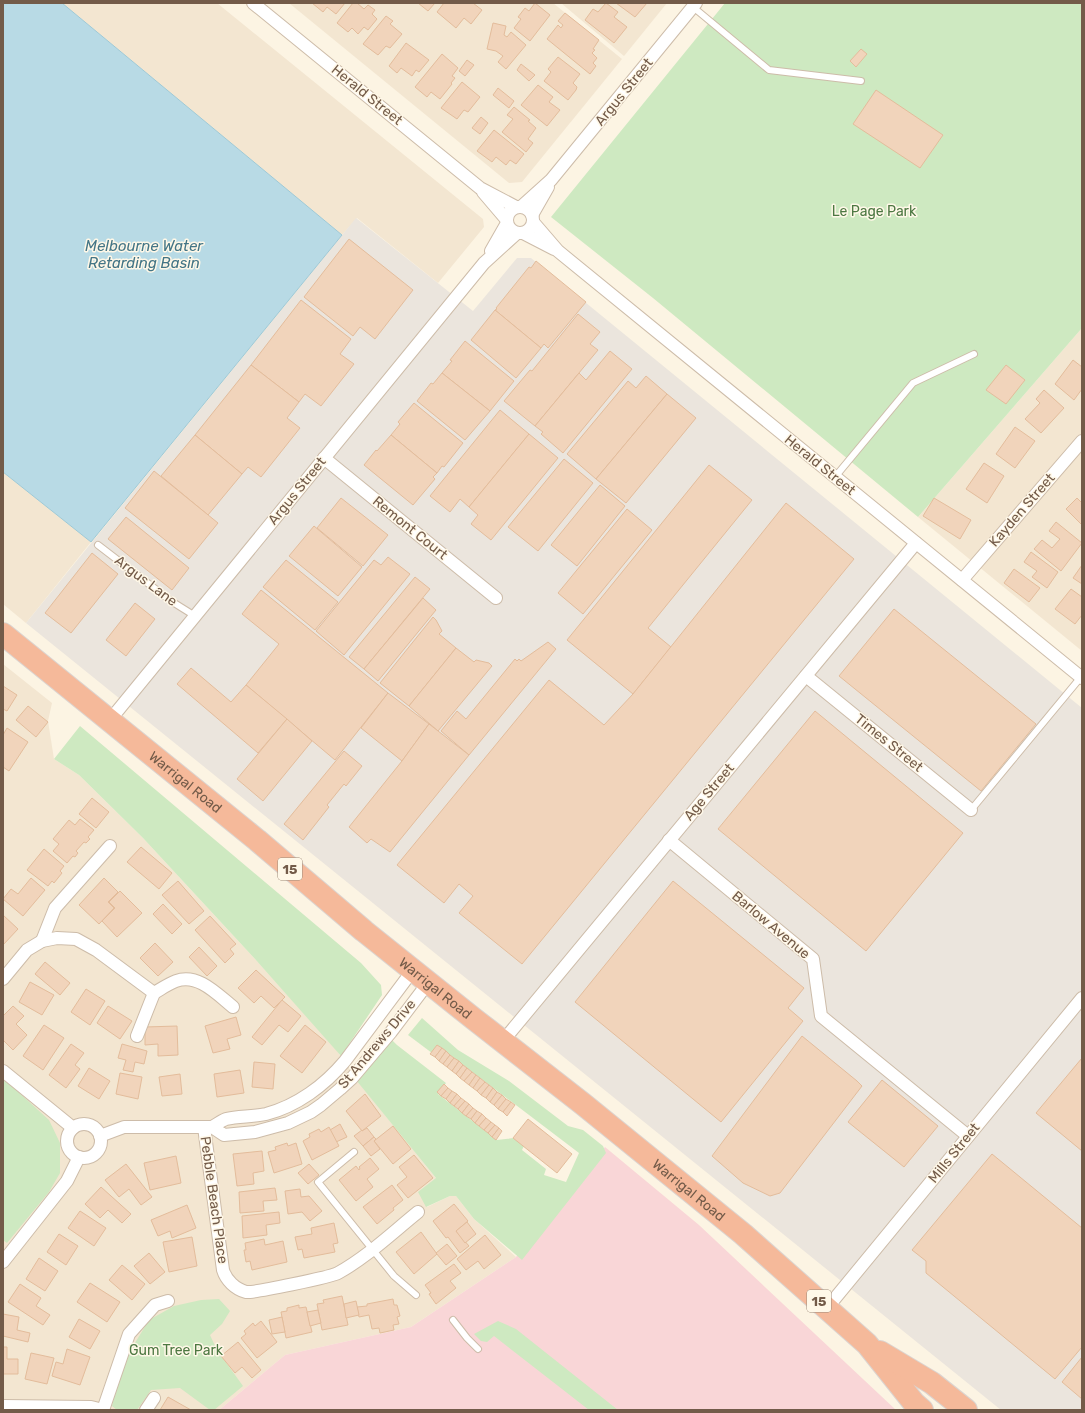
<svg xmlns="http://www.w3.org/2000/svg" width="1085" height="1413" viewBox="0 0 1085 1413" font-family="Rubik,sans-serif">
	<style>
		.residential { fill: #f3e6d1 }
		.industrial { fill: #ebe5dd }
		.medical { fill: #f9d6d7 }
		.green { fill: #cee9c1 }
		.water { fill: #b8dae5; stroke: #9ec9d6 }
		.building { fill: #f1d4bb; stroke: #e3bc9b }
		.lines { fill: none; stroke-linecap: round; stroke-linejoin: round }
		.lane-casing { stroke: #cdbca9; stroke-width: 8 }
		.street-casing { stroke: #cdbca9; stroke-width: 14 }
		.highway-casing { stroke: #dbd4d0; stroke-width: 24 }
		.lane { stroke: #fff; stroke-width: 6 }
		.street { stroke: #fff; stroke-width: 12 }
		.highway { stroke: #f5b99a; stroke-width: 22 }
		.labels { text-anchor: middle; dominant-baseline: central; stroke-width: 3; stroke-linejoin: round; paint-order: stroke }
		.shield { fill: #fff8e8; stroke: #9d8a79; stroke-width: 1 }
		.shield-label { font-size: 13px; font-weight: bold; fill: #735b49 }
		.street-label { font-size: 14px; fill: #735b49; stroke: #fff8e8 }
		.park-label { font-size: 14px; fill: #4d7842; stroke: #fff8e8 }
		.water-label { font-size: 15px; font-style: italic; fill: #437586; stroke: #fff8e8 }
	</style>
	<rect width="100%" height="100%" fill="#fcf4e3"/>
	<g class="residential">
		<path d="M62,3H217L483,219L484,227L438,283L357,218L342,235Z"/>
		<path d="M289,3H553L622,59L522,182L509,183Z"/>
		<path d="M561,3H667L624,56Z"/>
		<path d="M1082,328V651L918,517Z"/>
		<path d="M3,472L91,542L26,623L3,604Z"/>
		<path d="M3,664L52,703L48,721L54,759L79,775L143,838L255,959L335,1048L363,1088L436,1178L427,1207L450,1196H456L474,1219L516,1257L411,1327L285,1355L219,1410H3Z"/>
	</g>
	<path class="industrial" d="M356,218L473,311L517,258H531L1082,708V1410H1001L26,623Z"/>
	<path class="medical" d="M605,1147L699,1225L896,1410H219L285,1355L411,1327L516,1257Z"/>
	<g class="green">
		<path d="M725,3H1082V328L918,517L653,298L551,217Z"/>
		<path d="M80,726L361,963L381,985L382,995L341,1056L255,959L143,838L79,775L54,759Z"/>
		<path d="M422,1018L458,1050L509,1081L568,1126L583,1130L603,1146L606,1153L522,1260L474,1219L456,1196H450L426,1207L418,1192L436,1178L356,1080L391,1039L397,1045L446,1083L438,1094L497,1140L513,1138L524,1146L522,1150L546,1169L544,1175L566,1182L579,1153L438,1046L432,1053L408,1035Z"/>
		<path d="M3,1078L49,1120L60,1143V1173L49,1192L7,1243L3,1240Z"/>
		<path d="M219,1299L230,1311L222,1324L210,1335L217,1350L243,1386L214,1410H210L180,1388L151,1390L137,1410H117L112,1406L122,1364L149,1320L174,1306L201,1300Z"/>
		<path d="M498,1321L516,1329L618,1410H589L494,1336L487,1342L481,1341L474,1334Z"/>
	</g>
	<path class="water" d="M3,3H62L342,235L91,542L3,472Z"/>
	<g class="building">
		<path d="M312,3H345L336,14L327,7L323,12Z"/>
		<path d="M353,3H357L364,9L368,5L375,10L372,14L377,19L368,30L364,27L358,34L352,28L348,32L337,23Z"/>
		<path d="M418,3H435L428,11Z"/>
		<path d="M444,3H473L482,10L471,24L464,18L456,28L437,12Z"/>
		<path d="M535,3L550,15L530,41L514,28L521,19L518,17L525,8L529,11Z"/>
		<path d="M606,3L618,12L614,17L627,27L614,43L585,20L593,9L598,12Z"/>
		<path d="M616,3H647L635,17Z"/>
		<path d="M565,13L599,40L593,49L595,50L592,53L597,58L593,63L596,66L590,74L547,39L558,25L561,28L563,25L558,21Z"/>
		<path d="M386,16L393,21L390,24L402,34L390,48L386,46L378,55L363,44Z"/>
		<path d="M493,23L506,26L504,35L507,37L511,32L526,45L506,69L498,62L503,56L496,51L487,49Z"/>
		<path d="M406,43L429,60L419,72L416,70L412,76L401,68L397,73L389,66Z"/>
		<path d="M861,49L867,54L856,67L850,61Z"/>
		<path d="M442,54L458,68L452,76L455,78L451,83L452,84L440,99L431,92L427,97L415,87Z"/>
		<path d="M558,57L580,74L573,83L577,87L576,90L568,100L544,81L551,72L548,69Z"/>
		<path d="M467,60L474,65L465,76L459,71Z"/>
		<path d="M521,64L535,75L529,81L517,70Z"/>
		<path d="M462,82L480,97L468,112L464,110L457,119L441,108Z"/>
		<path d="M538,85L553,97L549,102L560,110L547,126L521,105Z"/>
		<path d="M498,88L514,101L509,108L493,95Z"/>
		<path d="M876,90L943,135L920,168L853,124Z"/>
		<path d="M514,107L530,120L528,121L536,128L528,139L533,143L526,152L502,132L513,119L507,115Z"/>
		<path d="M481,117L488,123L480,134L472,128Z"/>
		<path d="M494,130L524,154L516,164L510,160L506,165L496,157L492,162L477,151Z"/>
		<path d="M349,239L413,290L375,339L360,327L353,336L304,297Z"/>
		<path d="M536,261L586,302L548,348L544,344L541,348L495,310L497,309L496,308L529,267L531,268Z"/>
		<path d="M301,300L351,339L340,354L354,364L321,406L305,394L299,402L251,365Z"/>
		<path d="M495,310L541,348L516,378L471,340Z"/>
		<path d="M578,314L600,332L590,344L598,350L535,426L504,401L530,370L532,371Z"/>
		<path d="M465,341L514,381L490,411L442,373L452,361L450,360Z"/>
		<path d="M610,351L632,369L563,453L541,434L543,432L535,426L579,373L586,380Z"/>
		<path d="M1073,360L1082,367V389L1074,400L1055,384Z"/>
		<path d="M251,365L299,402L287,418L300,428L261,477L248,467L242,474L195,435Z"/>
		<path d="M1006,365L1025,380L1006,404L986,390Z"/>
		<path d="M442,373L490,411L465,440L417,401L431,383L433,384Z"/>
		<path d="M646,376L667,394L596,479L567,454L628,381L636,388Z"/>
		<path d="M1044,390L1064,408L1041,433L1025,419L1040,403L1036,399Z"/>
		<path d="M667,394L696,418L626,503L596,479Z"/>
		<path d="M414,403L463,443L444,467L442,466L437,473L391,435L400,424L398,422Z"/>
		<path d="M500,410L529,434L469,507L460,499L450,512L430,496Z"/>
		<path d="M1015,427L1035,441L1015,468L996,454Z"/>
		<path d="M529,434L558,458L491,540L471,524L478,515L469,507Z"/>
		<path d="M195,435L242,474L208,515L161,476Z"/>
		<path d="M391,435L437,473L433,477L435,479L413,505L364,465L376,450L377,451Z"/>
		<path d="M564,459L593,483L538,551L508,527Z"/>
		<path d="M984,463L1004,476L987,503L966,489Z"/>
		<path d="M709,465L752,500L648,628L671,647L633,694L567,640Z"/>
		<path d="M154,471L218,523L189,559L125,508Z"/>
		<path d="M600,485L625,506L577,566L551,545Z"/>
		<path d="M341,498L388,535L363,566L317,528Z"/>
		<path d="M934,498L971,520L960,539L923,516Z"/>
		<path d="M1077,498L1082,503V525L1066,509Z"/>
		<path d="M786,503L854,559L522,964L459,913L473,896L459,884L444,903L397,865L549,680L604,725L633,694Z"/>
		<path d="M627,509L652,530L583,614L558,593Z"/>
		<path d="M126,517L189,568L172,590L108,539Z"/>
		<path d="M1056,522L1082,543L1061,571L1034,549L1042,540L1052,548L1060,539L1049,531Z"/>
		<path d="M314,526L362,567L338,596L289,556Z"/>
		<path d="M1031,552L1058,572L1047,588L1032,577L1037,571L1024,562Z"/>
		<path d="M92,553L118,574L71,633L45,613Z"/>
		<path d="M388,557L410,574L344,655L316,631L374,560L381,565Z"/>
		<path d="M286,560L338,602L315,630L263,587Z"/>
		<path d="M1082,565V584L1073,578Z"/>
		<path d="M1014,569L1040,588L1029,602L1004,583Z"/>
		<path d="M415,577L430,589L364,669L349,657Z"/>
		<path d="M1071,589L1082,597V615L1075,624L1055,609Z"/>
		<path d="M261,590L388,693L335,760L246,685L279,644L242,614Z"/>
		<path d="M423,598L436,610L378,681L364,669Z"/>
		<path d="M135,603L155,619L126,656L106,640Z"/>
		<path d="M894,609L1036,724L981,791L839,676Z"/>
		<path d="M433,617L436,620L442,631L439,634L456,648L409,706L380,683Z"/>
		<path d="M548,642L556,649L469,755L441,731L457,711L466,719L515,659L517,661L519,659L521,661Z"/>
		<path d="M456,648L474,662L476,660L489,663L492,666L438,731L409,706Z"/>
		<path d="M191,668L231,702L246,685L287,719L258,753L177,684Z"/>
		<path d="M3,686L17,695L7,711L3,709Z"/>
		<path d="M388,693L429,724L402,761L361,728Z"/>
		<path d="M28,706L48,722L36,737L16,720Z"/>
		<path d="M815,711L963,833L866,951L718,829Z"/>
		<path d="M287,719L312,741L263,801L237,779Z"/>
		<path d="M429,724L469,755L390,852L371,839L367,843L349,827L402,761Z"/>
		<path d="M7,728L28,742L9,771L3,767V735Z"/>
		<path d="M344,751L362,766L346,786L344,784L327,805L329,807L303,840L284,824Z"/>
		<path d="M92,798L109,812L96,828L79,814Z"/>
		<path d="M80,819L94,830L88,837L90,839L86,843L84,842L76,851L78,853L75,857L73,856L67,863L53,851L59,844L53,839L69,820L75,825Z"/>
		<path d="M141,847L172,873L159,889L127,862Z"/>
		<path d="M44,849L64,866L60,871L62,873L54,883L52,881L48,886L27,870Z"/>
		<path d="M31,878L45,890L23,916L3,899L11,889L18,894Z"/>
		<path d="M104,878L118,892L108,902L114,908L99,924L79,905Z"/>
		<path d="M178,881L204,911L189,924L162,895Z"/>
		<path d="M673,881L804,988L788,1008L803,1021L721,1122L575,1002Z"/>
		<path d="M120,891L142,913L117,937L102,921L115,908L109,902Z"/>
		<path d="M163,904L182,924L172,934L153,914Z"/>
		<path d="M3,915L18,929L3,945Z"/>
		<path d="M210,916L236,944L230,949L234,954L225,963L195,930Z"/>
		<path d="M155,943L173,962L158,976L140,958Z"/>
		<path d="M199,947L217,966L207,976L189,957Z"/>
		<path d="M45,962L70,983L60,995L35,974Z"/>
		<path d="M256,970L285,997L274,1008L261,996L254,1003L238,988Z"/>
		<path d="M30,982L54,995L42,1015L19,1002Z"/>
		<path d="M86,989L105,1001L90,1025L71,1012Z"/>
		<path d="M282,1000L301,1016L288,1032L279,1025L262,1045L252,1037Z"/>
		<path d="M13,1006L24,1016L16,1024L27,1035L13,1050L3,1040V1016Z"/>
		<path d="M108,1006L132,1021L120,1039L97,1023Z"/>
		<path d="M236,1017L241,1035L227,1039L230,1049L213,1053L205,1026Z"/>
		<path d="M44,1025L64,1038L43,1070L23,1056Z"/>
		<path d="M305,1025L326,1042L302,1073L280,1056Z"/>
		<path d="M177,1026L178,1055L158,1056V1044L145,1045V1027Z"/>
		<path d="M802,1036L857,1081L862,1086L780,1193L770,1196L743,1183L712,1156Z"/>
		<path d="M71,1044L84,1053L75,1065L80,1069L66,1088L49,1075Z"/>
		<path d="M122,1044L147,1051L144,1064L135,1062L133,1072L123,1070L126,1060L118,1058Z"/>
		<path d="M437,1045L442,1048L435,1057L430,1054Z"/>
		<path d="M442,1048L446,1051L439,1061L435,1057Z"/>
		<path d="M446,1051L450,1055L443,1064L439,1061Z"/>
		<path d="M450,1055L454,1058L447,1067L443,1064Z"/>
		<path d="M454,1058L459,1061L452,1071L447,1067Z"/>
		<path d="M1082,1058V1151L1036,1113Z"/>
		<path d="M459,1061L463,1065L456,1074L452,1071Z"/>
		<path d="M254,1062L275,1064L273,1089L252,1087Z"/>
		<path d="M463,1065L467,1068L460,1078L456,1074Z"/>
		<path d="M89,1068L110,1081L99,1099L78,1086Z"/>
		<path d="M467,1068L472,1072L464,1081L460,1078Z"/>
		<path d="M240,1070L244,1093L217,1097L214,1074Z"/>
		<path d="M472,1072L476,1075L469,1085L464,1081Z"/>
		<path d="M120,1073L142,1077L138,1099L116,1094Z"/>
		<path d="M180,1074L182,1094L162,1096L159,1077Z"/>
		<path d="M476,1075L480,1078L473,1088L469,1085Z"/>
		<path d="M480,1078L485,1082L477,1091L473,1088Z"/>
		<path d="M882,1080L938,1126L904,1167L848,1122Z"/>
		<path d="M485,1082L489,1085L481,1095L477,1091Z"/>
		<path d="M444,1084L448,1088L441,1096L437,1092Z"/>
		<path d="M489,1085L493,1088L486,1098L481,1095Z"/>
		<path d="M448,1088L452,1091L446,1099L441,1096Z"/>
		<path d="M493,1088L497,1092L490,1102L486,1098Z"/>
		<path d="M452,1091L457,1094L450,1103L446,1099Z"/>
		<path d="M497,1092L502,1095L494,1105L490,1102Z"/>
		<path d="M365,1094L381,1116L362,1131L346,1111Z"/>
		<path d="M457,1094L461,1098L454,1106L450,1103Z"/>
		<path d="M502,1095L506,1099L498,1109L494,1105Z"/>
		<path d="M461,1098L465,1101L458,1109L454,1106Z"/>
		<path d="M506,1099L511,1102L503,1112L498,1109Z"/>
		<path d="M465,1101L469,1104L462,1113L458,1109Z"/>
		<path d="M511,1102L515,1105L507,1116L503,1112Z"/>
		<path d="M469,1104L473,1108L466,1116L462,1113Z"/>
		<path d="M473,1108L477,1111L471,1119L466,1116Z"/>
		<path d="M477,1111L482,1114L475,1123L471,1119Z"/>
		<path d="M482,1114L486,1118L479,1126L475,1123Z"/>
		<path d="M486,1118L491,1122L484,1130L479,1126Z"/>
		<path d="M528,1119L572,1154L557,1173L513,1138Z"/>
		<path d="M491,1122L495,1125L488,1133L484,1130Z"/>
		<path d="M340,1124L347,1137L336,1142L330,1130Z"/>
		<path d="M495,1125L499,1128L492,1137L488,1133Z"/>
		<path d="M393,1126L411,1149L393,1164L374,1141Z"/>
		<path d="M329,1127L339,1146L312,1160L303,1141L310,1137L309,1134L319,1129L321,1132Z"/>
		<path d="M367,1128L374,1137L363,1146L354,1136L362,1130V1131Z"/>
		<path d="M499,1128L502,1131L496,1140L492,1137Z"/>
		<path d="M374,1137L376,1139L374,1141L380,1149L371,1156L363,1146Z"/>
		<path d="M287,1143L288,1146L296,1143L302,1164L274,1173L268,1152L276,1150L275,1147Z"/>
		<path d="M262,1151L264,1171L253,1173L254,1184L237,1186L233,1154Z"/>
		<path d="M992,1154L1082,1228V1347L1055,1379L926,1273V1261L912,1250Z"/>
		<path d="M414,1155L433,1178L408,1198L397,1185L407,1177L399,1167Z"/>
		<path d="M176,1156L181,1183L150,1190L144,1163Z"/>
		<path d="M370,1158L379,1169L367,1179L373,1187L356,1201L339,1180L356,1166L359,1170L360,1168L359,1167Z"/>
		<path d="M126,1164L152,1197L141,1205L129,1189L119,1197L105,1180Z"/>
		<path d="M309,1164L319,1175L308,1184L298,1173Z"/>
		<path d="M392,1185L403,1200L393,1208L394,1210L377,1224L363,1207Z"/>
		<path d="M101,1187L131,1214L122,1223L108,1210L100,1218L85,1204Z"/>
		<path d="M275,1188L277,1200L263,1201L264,1211L240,1213L239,1192Z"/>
		<path d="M300,1189L301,1197L309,1196L322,1211L310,1221L302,1212L288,1214L285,1191Z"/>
		<path d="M454,1204L468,1221L456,1231L469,1246L460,1253L448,1237L446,1238L433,1221Z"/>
		<path d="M187,1205L196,1228L172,1238L170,1231L158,1236L151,1220Z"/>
		<path d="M80,1211L106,1228L94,1246L68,1228Z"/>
		<path d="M279,1212L280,1223L266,1225L267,1235L243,1238L242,1216Z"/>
		<path d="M467,1222L476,1234L465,1243L456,1231Z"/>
		<path d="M334,1223L338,1243L333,1244L335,1252L304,1258L302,1249L298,1250L295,1237L312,1234L311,1228Z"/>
		<path d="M421,1232L437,1254L414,1274L396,1252Z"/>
		<path d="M59,1234L78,1246L66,1265L47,1252Z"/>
		<path d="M485,1235L501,1255L484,1269L478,1261L466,1270L457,1259Z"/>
		<path d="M192,1237L197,1266L169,1272L163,1242Z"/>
		<path d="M264,1239L265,1245L283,1241L287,1262L252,1270L250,1261L246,1262L244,1250H246L245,1243Z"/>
		<path d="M447,1244L457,1256L446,1265L436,1253Z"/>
		<path d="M149,1253L165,1272L150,1284L134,1266Z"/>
		<path d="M39,1258L58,1271L45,1291L26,1279Z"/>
		<path d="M454,1264L461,1273L450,1281L456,1288L436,1304L429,1294L431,1293L425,1285Z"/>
		<path d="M122,1265L145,1284L132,1300L109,1280Z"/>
		<path d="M90,1283L120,1302L107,1322L77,1302Z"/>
		<path d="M20,1284L41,1298L36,1306L50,1315L43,1325L8,1302Z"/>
		<path d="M342,1296L348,1325L322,1330L317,1304L324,1303L323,1300Z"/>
		<path d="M393,1299L394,1305H397L400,1316L397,1317L399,1324L393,1325L394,1330L380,1333L379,1328L372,1329L369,1315L359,1317L357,1307L367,1306V1304Z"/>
		<path d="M356,1301L359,1315L346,1318L344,1304Z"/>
		<path d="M299,1305V1308L306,1307L312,1332L286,1338L281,1312L287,1311V1308Z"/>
		<path d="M318,1310L321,1323L310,1326L307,1312Z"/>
		<path d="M3,1314L19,1317L17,1330L30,1333L28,1342L3,1336Z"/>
		<path d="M282,1317L285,1332L272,1334L269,1320Z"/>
		<path d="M79,1319L100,1331L90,1349L69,1337Z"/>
		<path d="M261,1321L277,1342L257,1358L241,1338L246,1334L244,1331L253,1323L255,1326Z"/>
		<path d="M238,1342L261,1370L252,1378L242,1367L235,1373L221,1356Z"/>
		<path d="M3,1347H7V1359H18V1374H3Z"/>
		<path d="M67,1349L90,1357L80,1385L52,1376L56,1362L63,1364Z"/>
		<path d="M31,1353L54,1358L47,1384L25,1379Z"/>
		<path d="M1082,1357V1399L1062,1382Z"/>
		<path d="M168,1397L191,1410H160Z"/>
	</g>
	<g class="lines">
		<defs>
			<g id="lane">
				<path d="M693,7L769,70L861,81"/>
				<path d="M835,477L913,383L974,354"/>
				<path d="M98,545L171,601L195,616"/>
				<path d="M971,810L1081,677"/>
				<path d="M354,1152L318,1182L394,1276L416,1295"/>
				<path d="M453,1320L467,1338L478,1349"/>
			</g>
			<g id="street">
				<path d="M253,3L480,188L516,207"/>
				<path d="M483,192L506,219"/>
				<circle cx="520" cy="220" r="13"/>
				<path d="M521,207L551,180L696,3"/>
				<path d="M532,215L548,187"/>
				<path d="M533,222L558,251L1082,678"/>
				<path d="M523,233L554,249"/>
				<path d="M491,251L507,223"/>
				<path d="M324,458L496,598"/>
				<path d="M962,580L1082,441"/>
				<path d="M806,676L971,810"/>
				<path d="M110,720L484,263L517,233"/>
				<path d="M669,840L813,959L821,1016L968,1136"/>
				<path d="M42,941L55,908L110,846"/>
				<path d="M3,979L27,950L42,941L57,938L76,939L96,950L154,993C161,989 168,984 176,981C198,973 217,994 233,1007"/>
				<path d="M137,1036L154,993"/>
				<path d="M503,1041L916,543"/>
				<path d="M3,1071L73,1128"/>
				<circle cx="84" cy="1141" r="17"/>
				<path d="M204,1127L223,1270C226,1280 235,1289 246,1292C253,1293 331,1277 338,1273C367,1257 392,1233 418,1212"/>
				<path d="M212,1127C216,1125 221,1121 226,1119C238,1116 253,1117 266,1114C297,1106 325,1085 345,1061L413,970"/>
				<path d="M100,1136L124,1127H212L224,1135L255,1132L288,1123L311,1112L321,1105L340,1089L352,1078L391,1032L428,983"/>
				<path d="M3,1262L67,1181L79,1157"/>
				<path d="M827,1308L1082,998"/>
				<path d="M3,1406L91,1407L103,1410"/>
				<path d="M103,1410L129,1334L155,1305L168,1301"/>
				<path d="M146,1410L154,1398"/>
			</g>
			<g id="highway">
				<path id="s1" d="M3,634L257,840L364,931L474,1019L583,1104L743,1234L867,1344L914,1403L922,1410"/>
				<path d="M880,1352L932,1383L966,1410"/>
			</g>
		</defs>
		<use href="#lane" class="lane-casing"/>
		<use href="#street" class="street-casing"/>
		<use href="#highway" class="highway-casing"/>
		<use href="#lane" class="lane"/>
		<use href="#street" class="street"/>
		<use href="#highway" class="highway"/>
	</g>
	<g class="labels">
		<g class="shield">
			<rect x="278" y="858" width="24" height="22" rx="3"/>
			<rect x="807" y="1290" width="24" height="22" rx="3"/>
		</g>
		<g class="shield-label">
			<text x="290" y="869">15</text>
			<text x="819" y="1301">15</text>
		</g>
		<g class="street-label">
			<text transform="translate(624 92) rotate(-51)">Argus Street</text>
			<text transform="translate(367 95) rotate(39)">Herald Street</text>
			<text transform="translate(820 465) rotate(39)">Herald Street</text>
			<text transform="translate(297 491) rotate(-51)">Argus Street</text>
			<text transform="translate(1022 510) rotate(-49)">Kayden Street</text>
			<text transform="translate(410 528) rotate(39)">Remont Court</text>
			<text transform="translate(146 581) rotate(37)">Argus Lane</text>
			<text transform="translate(889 743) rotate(39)">Times Street</text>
			<text stroke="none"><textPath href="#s1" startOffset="235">Warrigal Road</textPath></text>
			<text transform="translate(709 792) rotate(-50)">Age Street</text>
			<text transform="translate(771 925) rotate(40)">Barlow Avenue</text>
			<text stroke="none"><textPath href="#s1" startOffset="559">Warrigal Road</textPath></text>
			<text transform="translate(377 1044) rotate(-50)">St Andrews Drive</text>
			<text transform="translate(954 1153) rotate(-51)">Mills Street</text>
			<text stroke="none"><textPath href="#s1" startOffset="883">Warrigal Road</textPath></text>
			<text transform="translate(214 1200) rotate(82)">Pebble Beach Place</text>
		</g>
		<g class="park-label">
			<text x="874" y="211">Le Page Park</text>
			<text x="176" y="1350">Gum Tree Park</text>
		</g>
		<g class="water-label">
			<text x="144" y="246">Melbourne Water<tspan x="144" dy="17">Retarding Basin</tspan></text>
		</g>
	</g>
	<rect width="1085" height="1413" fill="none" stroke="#735b49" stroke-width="8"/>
</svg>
